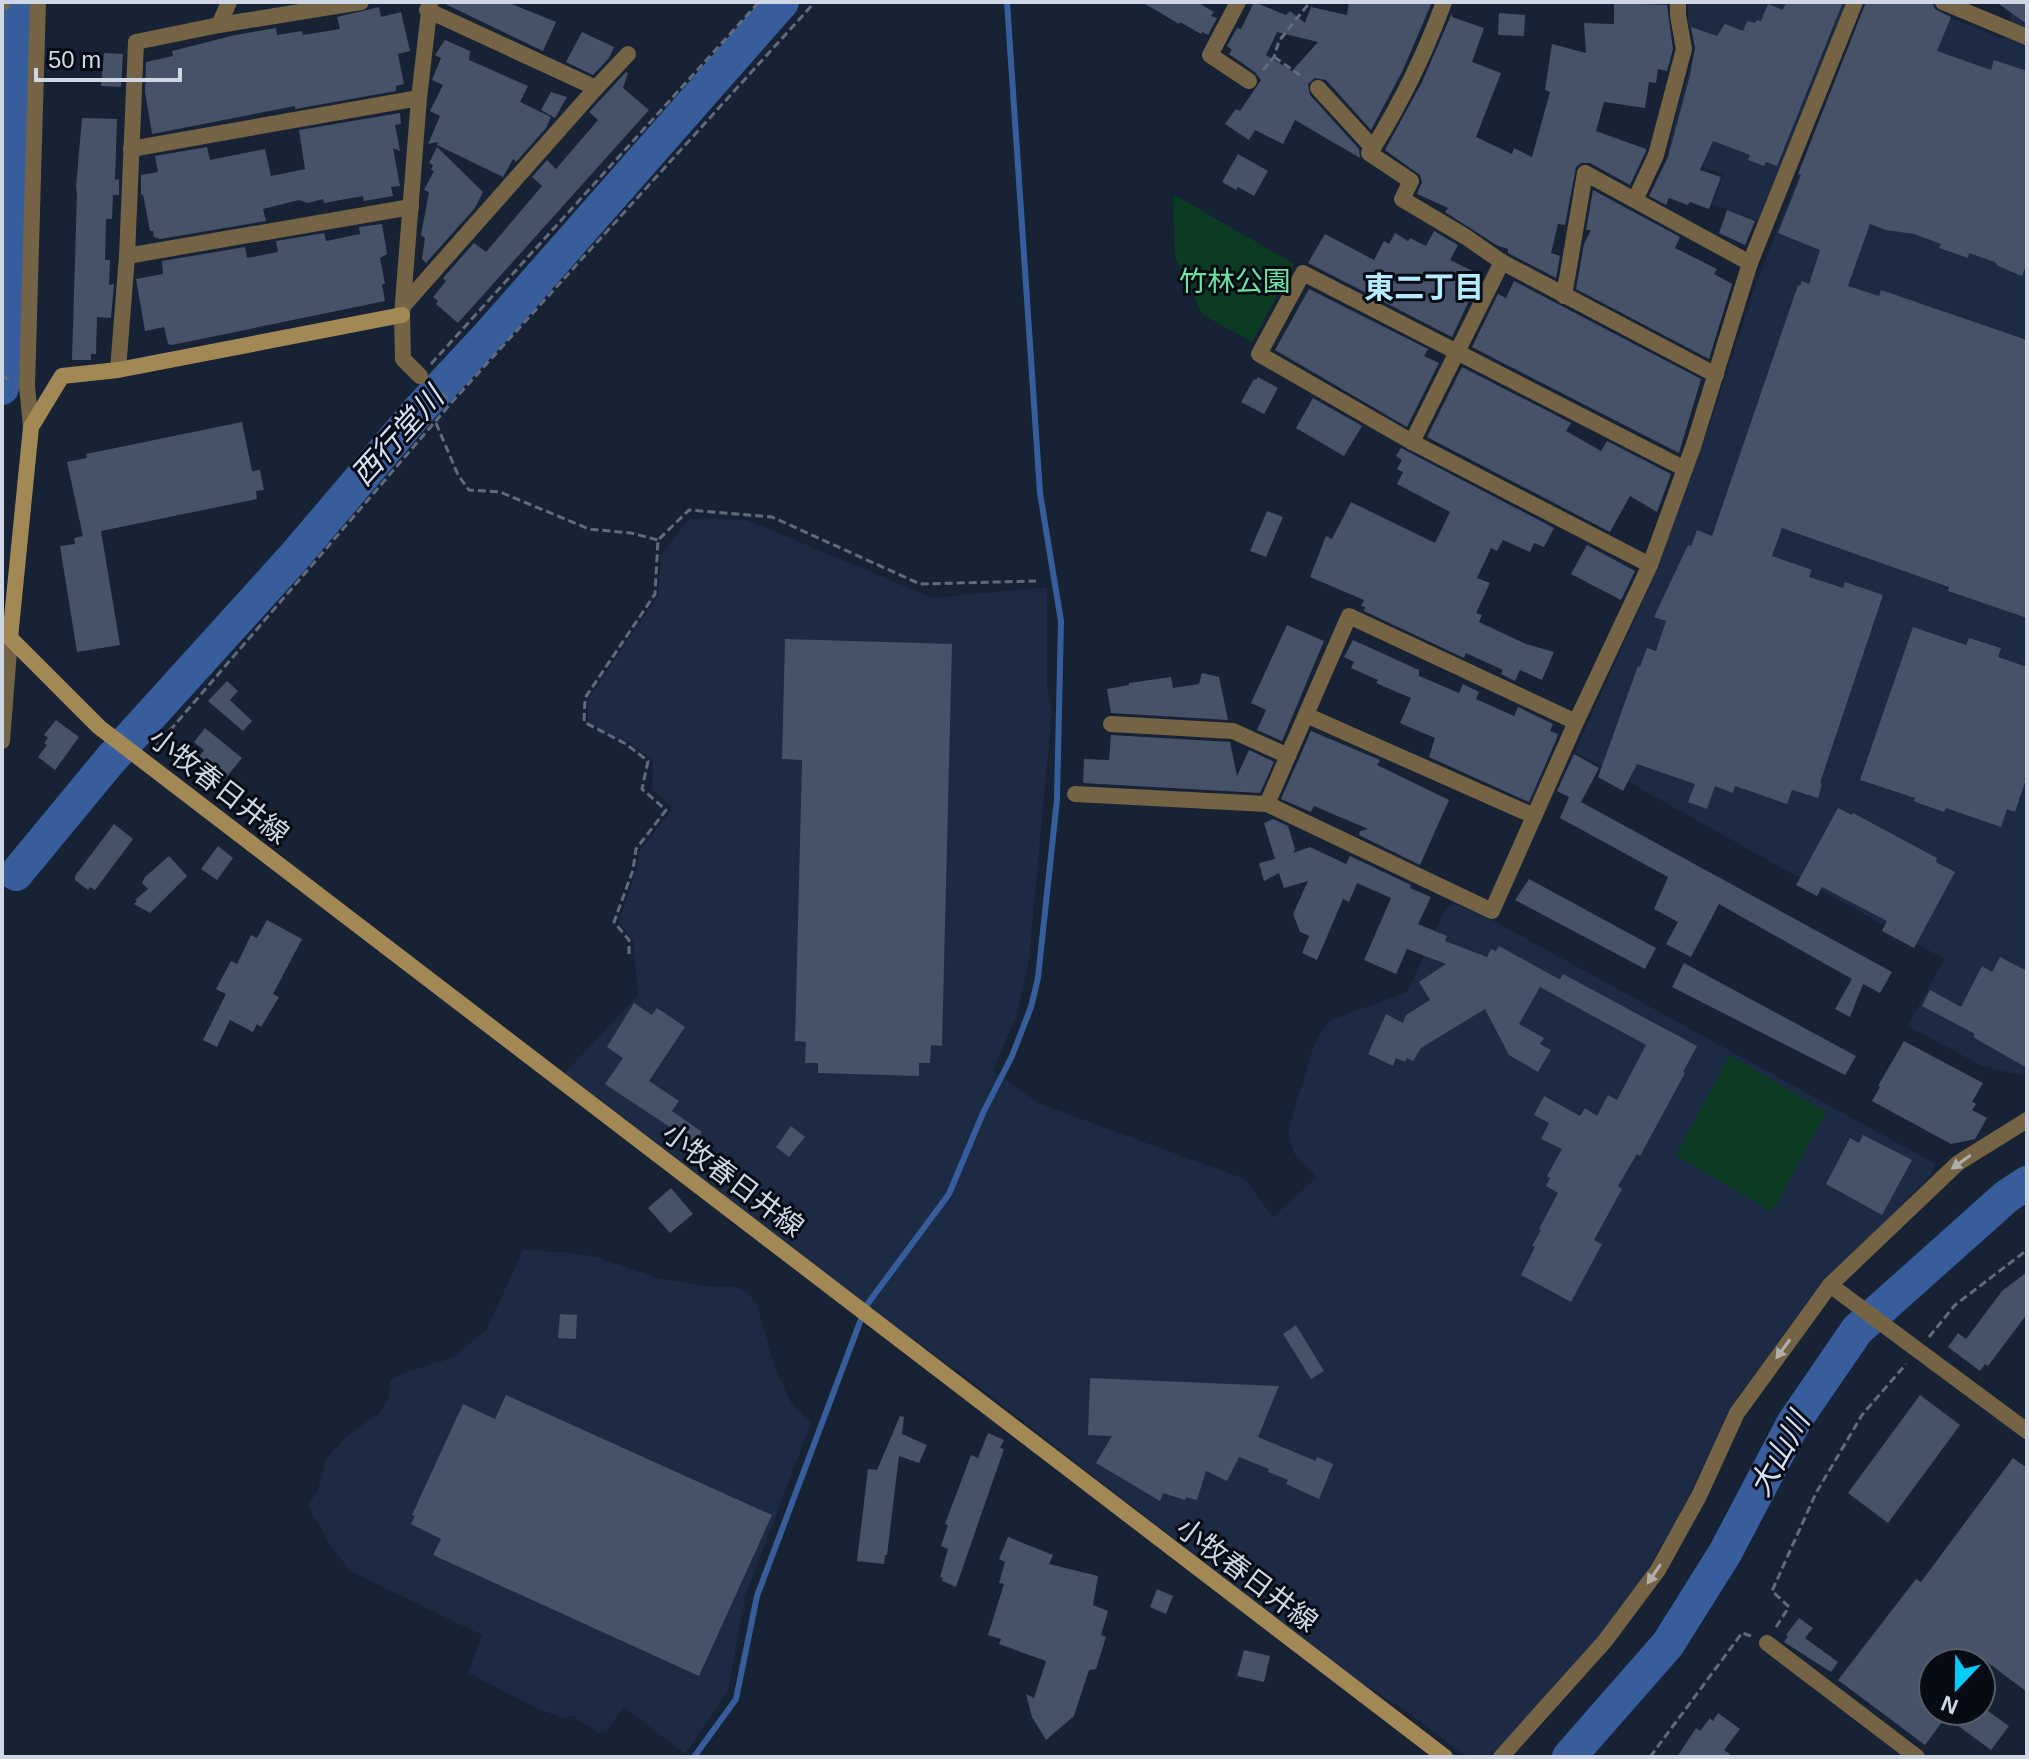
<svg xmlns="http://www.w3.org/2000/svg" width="2029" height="1759" viewBox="0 0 2029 1759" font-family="Helvetica,'Noto Sans JP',sans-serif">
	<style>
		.built { fill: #1c2a43 }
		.green { fill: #0c3b24 }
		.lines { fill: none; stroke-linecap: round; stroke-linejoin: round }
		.stream { stroke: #385d9d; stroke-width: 6 }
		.river { stroke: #385d9d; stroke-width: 34 }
		.building { fill: #455268; fill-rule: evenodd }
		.path { stroke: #616b7c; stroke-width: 3; stroke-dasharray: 8 4; stroke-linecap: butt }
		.street { stroke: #746344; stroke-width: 16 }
		.secondary { stroke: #a28855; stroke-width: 16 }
		.oneway { fill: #afaeac }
		.labels { text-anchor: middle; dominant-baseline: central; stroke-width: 6; stroke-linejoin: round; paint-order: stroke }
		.park-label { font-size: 28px; fill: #6ce3a2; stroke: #070c14 }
		.street-label { font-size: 28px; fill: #cfd7e4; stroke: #070c14 }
		.neighbourhood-label { font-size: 30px; font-weight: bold; fill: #b6eafe; stroke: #070c14 }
		.water-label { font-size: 30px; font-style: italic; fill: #d5e0f3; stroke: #070c14 }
	</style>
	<rect width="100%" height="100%" fill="#172235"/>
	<g class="built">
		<path d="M1688,2H1848L1762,222L1712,204L1723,175L1667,152L1695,48L1688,21Z"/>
		<path d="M1866,2H1912L2004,39L2011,25V14L2015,5L2027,2V1077L1982,1066L1908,1026L1944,959L1575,752L1657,570L1709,426L1758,279Z"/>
		<path d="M689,519L747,520L933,598L1047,587V685L1052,709L1029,960L1017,1014L993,1071L1040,1104L1245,1179L1273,1217L1317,1177L1294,1153L1289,1136L1291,1121L1314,1045L1328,1021L1407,992L1446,908L1455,904L1496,922L1934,1163L1931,1175L1811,1297L1738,1397L1675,1524L1631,1597L1570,1672L1508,1741L1486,1757H1467L1403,1709L1350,1676L974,1383L859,1301L565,1073L638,995L633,940L619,922L636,870L639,852L673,808L652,790L653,760L628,741L616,739L588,722V699L658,596L661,555Z"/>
		<path d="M523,1250L574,1253L595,1257L658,1278L714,1287H734L746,1291L756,1302L776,1371L792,1404L811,1423L745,1597L728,1691L685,1754L624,1707L607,1731L599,1733L573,1716L561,1717L538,1709L468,1673L482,1635L350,1571L331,1546L308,1506L318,1490L326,1458L349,1434L380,1413L388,1400L390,1380L399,1375L454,1357L487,1329Z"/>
	</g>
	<g class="green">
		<path d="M1173,194L1294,264L1252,342L1203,315L1175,257Z"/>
		<path d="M1730,1055L1826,1112L1772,1212L1676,1155Z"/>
	</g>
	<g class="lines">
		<path class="stream" d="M694,1757L736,1699L757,1596L866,1306L949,1194L983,1113L1012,1056L1031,1007L1038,978L1057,799L1061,621L1040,493L1007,2"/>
		<g class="river">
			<path d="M2,388L20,2"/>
			<path d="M16,874L111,759L293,558L419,410L489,335L782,2"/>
			<path d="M1569,1757L1668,1644L1725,1553L1794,1422L1857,1330L2007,1196L2027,1183"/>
		</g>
	</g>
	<g class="building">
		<path d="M441,2H507L556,22L543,51Z"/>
		<path d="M1142,2H1197L1214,12L1211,16L1217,18L1208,35L1202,32L1201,34L1180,22L1179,24Z"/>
		<path d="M1254,2L1286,15L1290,11L1305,23L1311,7L1347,15L1349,2H1432L1402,72L1371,130L1326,80L1315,78L1308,84L1310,95L1359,149L1360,158L1295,120L1283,144L1255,130L1249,140L1225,124L1236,109L1240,111L1261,80L1255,72L1229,54L1232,50L1227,46L1237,28L1241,29ZM1277,32L1318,42L1292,71L1266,55Z"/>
		<path d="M1786,2H1843L1777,166L1766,162L1764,166L1748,160L1750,155L1713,141L1700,170L1721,177L1709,209L1690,202L1688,205L1669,198L1666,205L1649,196L1668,157L1690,75L1695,48L1691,27L1717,36L1725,24L1743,31L1747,21L1755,23L1757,20L1761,21L1768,4L1783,10Z"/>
		<path d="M1866,2H1932L1935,9L1951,17L1937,51L1991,70L1994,60L2027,71V263L2022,276L1998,266L1995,262L1969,253L1968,258L1939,248L1941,244L1914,234L1886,230L1870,224L1848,286L1879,296L1881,290L2027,340V618L1948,591L1949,587L1782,528L1772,556L1812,570L1809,577L1843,588L1845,582L1883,595L1820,783L1822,784L1818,798L1792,790L1787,804L1735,786L1733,793L1715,786L1707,809L1688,802L1695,784L1637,764L1623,791L1598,777L1638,666L1640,667L1647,648L1656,651L1666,621L1654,617L1688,545L1691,546L1697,530L1712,536L1798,285L1800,286L1802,281L1809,284L1820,250L1778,233L1801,175L1798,174Z"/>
		<path d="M1996,2H2027V24Z"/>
		<path d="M1614,3L1667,5L1673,49L1667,71L1658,69L1656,83L1649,82L1645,108L1604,102L1596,131L1646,149V151L1630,185L1590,163H1581L1576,167L1565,225L1558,224L1551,253L1560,256L1556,278L1508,253V249L1498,246L1445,212L1448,208L1417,194L1422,182L1420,175L1385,150L1422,82L1452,13V17L1484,28L1472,62L1501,73L1476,137L1512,154L1514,148L1532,157L1550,92L1545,90L1552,44L1586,53L1584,23L1614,24Z"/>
		<path d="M379,7L381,17L401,12L410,51L398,54L404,84L396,86V91L295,109V106L152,134L145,92L146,62L173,56L172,51L235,35L276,28L277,35L302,31L303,35L340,29L337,17Z"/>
		<path d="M1499,13L1525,15L1524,36L1498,35Z"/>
		<path d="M582,32L614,47L609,58L593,75L566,62Z"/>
		<path d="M445,40L470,51L469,60L528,86L520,102L551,117L546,128L516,162L513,159L503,177L437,145L438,142L428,144L440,116L430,111L443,85L432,80L441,58L435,55Z"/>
		<path d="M104,53L123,54L121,87L101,86Z"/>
		<path d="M626,72L628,73L623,88L649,110L458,323L436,304L438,301L433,297L446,281L443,278L474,243L486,252L542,186L532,177L547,160L556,169L598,120L589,112Z"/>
		<path d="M551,92L567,97L555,118L541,110Z"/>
		<path d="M400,113L401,124L395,125L400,151L393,148L400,186L391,187L393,196L364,201L363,196L324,203L323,199L308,203L299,200L263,209L266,221L160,239L154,237L153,231H150L143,194L141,195V175L158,172L155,156L207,147L210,160L265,149L271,176L305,169L299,130Z"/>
		<path d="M82,118L117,119L115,180L119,179V195H113L112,219H106L105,260H110L109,285L114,284L111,318L97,317L96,354H91V360H72L77,194L76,187Z"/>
		<path d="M437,147L483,192L475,208L426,263L422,259L425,238L421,235L429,192L424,190L434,171L431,170L433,165L429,163Z"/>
		<path d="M1238,154L1268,171L1254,196L1238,187L1236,190L1222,182Z"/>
		<path d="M1593,190L1680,237L1675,248L1717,269L1714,274L1732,284L1709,359L1576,289L1584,244L1591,230H1586Z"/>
		<path d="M1727,210L1755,221L1745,245L1719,233Z"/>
		<path d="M382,224L387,254L380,258L385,284H382L385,301L172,345L168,344L164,327L145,331L136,279L163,274L162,261L245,247L247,258L278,252L276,241L324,233L326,241L360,234L359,227Z"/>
		<path d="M1434,231L1458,245L1450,260L1481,275L1452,337L1308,263L1325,234L1374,260L1384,241L1389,244L1395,233L1408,241L1410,238L1426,246Z"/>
		<path d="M1514,281L1701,379L1679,453L1472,347L1498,294L1506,298Z"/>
		<path d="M1309,289L1428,349L1424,356L1439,363L1407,427L1275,350Z"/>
		<path d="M1462,367L1571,423L1566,431L1601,451L1607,441L1671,474L1657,512L1630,496L1610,532L1427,437Z"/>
		<path d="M1258,377L1278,388L1264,414L1241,402L1254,379L1256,380Z"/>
		<path d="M1313,398L1362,426L1344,456L1296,428Z"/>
		<path d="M242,422L252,471L260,470L264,490L256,491L257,499L101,531L120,645L77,652L60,546L75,544L74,538L83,536L67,462L87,458L86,454Z"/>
		<path d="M1401,448L1554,528L1544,547L1534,543L1530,552L1503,540L1497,551L1491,548L1477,578L1490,583L1476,613L1482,615L1479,622L1526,644L1554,652L1542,680L1520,670L1515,681L1501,674L1503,670L1466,653L1464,658L1364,611L1365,607L1361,606L1364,600L1310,577L1326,536L1332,539L1351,502L1435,543L1450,512L1397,484L1403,472L1397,469L1402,460L1396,456Z"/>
		<path d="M1267,511L1283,517L1266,557L1250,551Z"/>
		<path d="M1587,545L1635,571L1621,600L1571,574Z"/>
		<path d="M1287,625L1324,641L1282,741L1257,730L1266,710L1251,703Z"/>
		<path d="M1913,627L1966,645L1969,638L2001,648L1998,657L2027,667V776L2015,812L2007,809L2001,827L1946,808L1944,812L1913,801L1915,798L1860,780Z"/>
		<path d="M785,639L952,644L942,1046L931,1045L930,1063H919V1076L818,1073V1063H805L806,1042L795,1041L802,760L782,759Z"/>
		<path d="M1353,640L1419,670V676L1459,693L1463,684L1479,692L1476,699L1514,716L1518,707L1553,724L1550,731L1558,734L1557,738L1529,802L1429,757L1435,738L1400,723L1411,698L1376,683L1378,680L1351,668L1354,662L1344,657Z"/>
		<path d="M1202,673L1219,677L1228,720L1111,713L1107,689L1129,685V683L1171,677L1173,688L1199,684Z"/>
		<path d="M227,681L238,691L230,700L252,721L243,731L208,701Z"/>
		<path d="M56,720L79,737L55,770L38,757L47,745L44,743L48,738L44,735Z"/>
		<path d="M205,728L242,758L224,780L198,758L204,750L194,742Z"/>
		<path d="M1311,731L1380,760L1377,765L1449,800L1420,865L1359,835L1360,831L1368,829L1314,806L1311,812L1281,799Z"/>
		<path d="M1111,735L1230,742L1237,776L1249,750L1274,762L1260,793L1083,783L1084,759L1109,760Z"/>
		<path d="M1574,754L1599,768L1581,802L1892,972L1880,993L1863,984L1850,1017L1835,1009L1852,979L1719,904L1691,957L1666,944L1678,922L1654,909L1668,877L1560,818L1569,797L1557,791Z"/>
		<path d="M1838,808L1852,815L1853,813L1937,858L1936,862L1955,872L1914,948L1882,931L1887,921L1822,887L1817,896L1796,885Z"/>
		<path d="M1273,819L1288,826L1295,849L1293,853L1310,847L1346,864L1350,856L1411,885L1410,888L1431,897L1418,924L1447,936L1445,941L1487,957L1491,949L1496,951L1499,946L1555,977L1560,979L1563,974L1697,1046L1683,1072L1685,1073L1640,1156L1637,1154L1618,1186L1622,1189L1594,1240L1602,1244L1571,1302L1521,1275L1535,1247L1532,1246L1541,1230L1539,1229L1558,1193L1546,1186L1550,1178L1547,1176L1562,1149L1541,1139L1549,1123L1534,1115L1544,1096L1580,1116L1585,1108L1597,1116L1608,1095L1617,1100L1646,1045L1540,987L1519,1024L1544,1038L1540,1044L1551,1050L1538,1072L1509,1055L1485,1009L1421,1048L1413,1061L1407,1058L1405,1062L1396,1058L1393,1066L1368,1054L1386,1014L1403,1023L1406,1015L1430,1000L1419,982L1446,964L1407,949L1396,974L1364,960L1391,898L1357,883L1349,902L1343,899L1317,960L1302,953L1309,936L1300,932L1293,914L1308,881L1284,888L1279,873L1264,881L1259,863L1275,859L1264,823Z"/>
		<path d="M114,824L133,839L95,890L90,887L88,890L75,880V876Z"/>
		<path d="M218,846L233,858L217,880L201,869Z"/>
		<path d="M169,856L187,876L150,913L134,904L137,901L135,900L148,889L142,883L145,877Z"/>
		<path d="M1529,879L1656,948L1645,969L1515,900Z"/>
		<path d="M267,920L302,939L273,994L279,997L261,1027L257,1024L253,1032L230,1020L217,1047L203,1040L226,994L216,989L231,961L237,964L251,935L257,938Z"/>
		<path d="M2000,957L2027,971V1068L1973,1037L1975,1034L1922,1006L1930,990L1961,1007L1982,966L1992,972Z"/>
		<path d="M1684,963L1856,1056L1845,1075L1672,987Z"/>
		<path d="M634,1003L652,1015L657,1008L685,1027L649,1081L679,1101L672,1111L702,1132L694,1143L605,1084L623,1058L607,1047Z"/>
		<path d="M1904,1041L1983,1083L1972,1102L1976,1104L1972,1110L1987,1118L1975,1139L1951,1144L1872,1101L1880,1087L1878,1086Z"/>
		<path d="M791,1126L805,1137L789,1157L776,1147Z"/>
		<path d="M1863,1135L1912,1160L1882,1215L1826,1184L1850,1138L1859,1143Z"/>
		<path d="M671,1188L693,1214L670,1233L648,1208Z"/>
		<path d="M2027,1272V1314L1988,1366L1985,1364L1980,1371L1948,1347L1958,1333L1966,1339L2002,1291Z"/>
		<path d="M560,1314L577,1315L576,1339L558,1338Z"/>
		<path d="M1296,1325L1324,1371L1311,1379L1283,1334Z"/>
		<path d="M1090,1378L1279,1386L1258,1437L1316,1461L1317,1457L1333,1464L1319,1499L1286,1484L1288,1480L1268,1472L1269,1469L1239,1457L1227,1481L1206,1471L1197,1500L1186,1497L1185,1500L1163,1493L1160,1501L1096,1463L1112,1436L1088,1435Z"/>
		<path d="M506,1395L772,1515L699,1676L433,1555L441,1539L411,1524L415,1516L412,1515L463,1404L495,1419Z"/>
		<path d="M1920,1395L1960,1425L1888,1523L1848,1493Z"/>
		<path d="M900,1416L904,1417L902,1434L927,1445L919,1463L899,1456L887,1555H885L884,1564L857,1561L868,1469L877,1470Z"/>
		<path d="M988,1433L1004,1440L1000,1448L1004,1449L956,1587L942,1581L943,1578L940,1577L948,1549L941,1546L948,1525L945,1524L971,1455L978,1458Z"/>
		<path d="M2013,1458L2027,1468V1692L1987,1662L1933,1663V1711H1988L2009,1726L1991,1750L1946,1717L1925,1745L1838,1680L1916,1579L1921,1582Z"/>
		<path d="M1008,1537L1053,1555L1049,1564L1098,1576L1093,1605L1108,1611L1101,1635L1106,1637L1096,1669L1089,1670L1074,1716L1046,1740L1032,1717L1026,1694L1034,1698L1046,1661L999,1644L1001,1639L988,1635L1004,1584L999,1583L1005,1562L999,1559Z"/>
		<path d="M1157,1589L1173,1596L1166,1614L1150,1607Z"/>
		<path d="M1799,1618L1813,1628L1805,1638L1838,1662L1831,1672L1784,1642L1788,1636L1786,1635Z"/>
		<path d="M1244,1650L1270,1656L1264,1682L1237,1676Z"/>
		<path d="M1718,1713L1740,1729L1724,1750L1731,1755L1729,1757H1677L1696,1728L1700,1731L1710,1718L1713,1721Z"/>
	</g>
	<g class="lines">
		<g class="path">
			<path d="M1274,57L1304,78"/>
			<path d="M1263,70L1274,57L1279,41L1310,2"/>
			<path d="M431,364L759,2"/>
			<path d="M2,375L9,380"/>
			<path d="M432,386L451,401"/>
			<path d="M436,423L458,475L469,490L500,492L589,529L631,533L658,540"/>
			<path d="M154,749L452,402L815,2"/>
			<path d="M629,954V940L614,922L633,870L636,849L666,810L642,789L648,761L626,744L584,722L585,698L655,594L658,540L689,510L772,517L920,584L1036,581"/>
			<path d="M1929,1337L1955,1305L2027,1250"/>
			<path d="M1776,1627L1789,1607L1772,1591L1816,1493L1862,1415L1906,1364"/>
			<path d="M1650,1757L1742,1633L1751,1636"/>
		</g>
		<g class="street">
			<path d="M229,2L219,25L361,2"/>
			<path d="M1238,2L1210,55L1249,81"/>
			<path d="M1943,2L2027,37"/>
			<path d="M2,3V2"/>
			<path d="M596,88L628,54"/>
			<path d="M1318,88L1373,148L1369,153L1411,181L1402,199L1466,237L1502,262L1716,375"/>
			<path d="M1373,148C1402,101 1425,54 1444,2"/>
			<path d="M131,149L419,98"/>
			<path d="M1635,200L1656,155L1684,49L1678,15V2"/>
			<path d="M127,256L411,207"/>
			<path d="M1564,296L1585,173L1750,263"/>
			<path d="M403,306L596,88L427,10"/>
			<path d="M118,370L127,256L136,42L219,25"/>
			<path d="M420,376L403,359L402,315L419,98L430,3"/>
			<path d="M31,427L27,386L38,2"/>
			<path d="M1412,442L1502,262"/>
			<path d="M1650,565L1412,442L1259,354L1303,273L1685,469"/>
			<path d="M1306,715L1534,816"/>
			<path d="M1576,722L1349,616L1267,804L1492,911L1576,722L1650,565L1694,444L1750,263L1855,2"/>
			<path d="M1111,724L1233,731L1288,756"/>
			<path d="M2,741L10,638"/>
			<path d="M1075,794L1267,804"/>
			<path d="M1830,1285L2027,1431"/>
			<path d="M1767,1643L1917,1757"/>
			<path d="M1501,1757L1605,1641L1658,1570L1699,1496L1737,1413L1830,1285L1958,1163L2027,1120"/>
		</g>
		<g class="secondary">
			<path d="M2,630L99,727L1445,1757"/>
			<path d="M10,638L31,427L62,376L118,370L402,315"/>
		</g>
	</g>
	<defs><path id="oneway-solid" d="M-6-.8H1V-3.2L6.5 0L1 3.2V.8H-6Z" transform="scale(2)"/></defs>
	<g class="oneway">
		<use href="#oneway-solid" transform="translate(1961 1162) rotate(144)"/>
		<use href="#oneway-solid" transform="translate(1783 1349) rotate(126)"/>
		<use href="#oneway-solid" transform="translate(1654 1574) rotate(124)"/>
	</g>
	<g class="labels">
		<g class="park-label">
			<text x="1235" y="281">竹林公園</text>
		</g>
		<g class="street-label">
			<text transform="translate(219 786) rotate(38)">小牧春日井線</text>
			<text transform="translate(733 1180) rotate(37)">小牧春日井線</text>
			<text transform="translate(1247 1575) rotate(37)">小牧春日井線</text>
		</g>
		<g class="neighbourhood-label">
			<text x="1424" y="287">東二丁目</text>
		</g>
		<g class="water-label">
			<text transform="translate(397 436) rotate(-48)">西行堂川</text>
			<text transform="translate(1779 1454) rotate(-61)">大山川</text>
		</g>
	</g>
	<rect width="2029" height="1759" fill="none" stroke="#cfd7e4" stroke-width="8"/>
	<g transform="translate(1957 1687) rotate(202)"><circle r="38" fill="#070c14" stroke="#575d67" stroke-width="2"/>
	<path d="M0-6L14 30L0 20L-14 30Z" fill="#09cbfa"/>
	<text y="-12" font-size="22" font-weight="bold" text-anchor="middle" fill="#cfd7e4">N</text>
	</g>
	<path d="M36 68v12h144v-12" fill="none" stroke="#cfd7e4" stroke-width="4"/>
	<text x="48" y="68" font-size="24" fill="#cfd7e4" stroke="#070c14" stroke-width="6" paint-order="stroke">50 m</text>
</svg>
